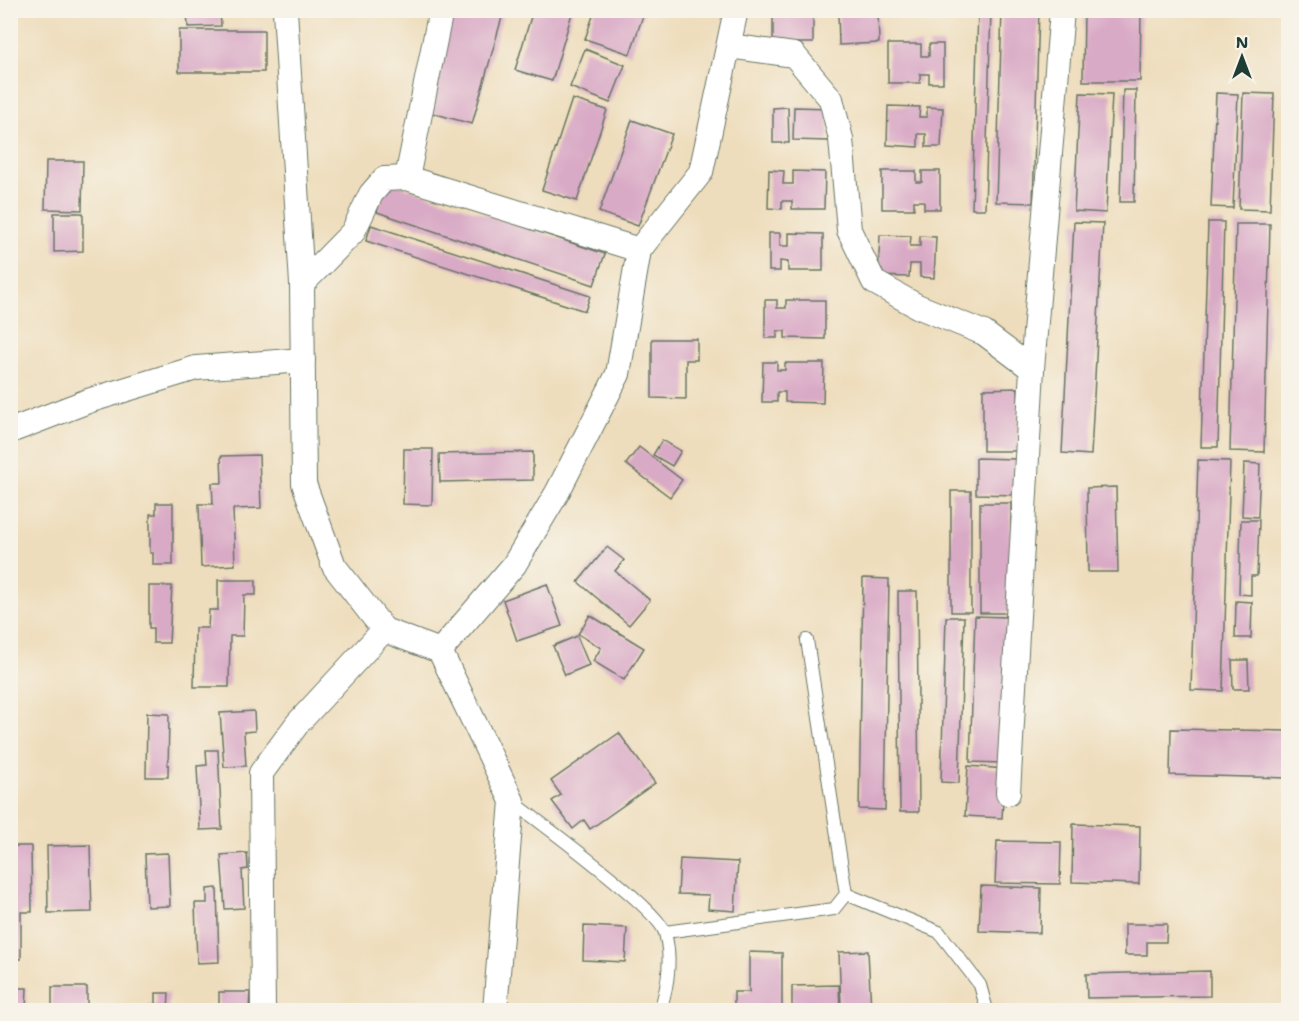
<svg xmlns="http://www.w3.org/2000/svg" width="1299" height="1021" viewBox="0 0 1299 1021" font-family="'Shantell Sans',sans-serif">
	<style>
		.building { fill: #d9aac6 }
		.lines { fill: none; stroke-linecap: round; stroke-linejoin: round }
		.lane-casing { stroke: #677564; stroke-width: 14 }
		.street-casing { stroke: #677564; stroke-width: 26 }
		.lane { stroke: #fff; stroke-width: 12 }
		.street { stroke: #fff; stroke-width: 24 }
	</style>
	<rect width="100%" height="100%" fill="#f7f3e8"/>
	<filter id="ink" filterUnits="userSpaceOnUse"><feTurbulence type="fractalNoise" baseFrequency=".0167" numOctaves="2"/><feDisplacementMap in="SourceGraphic" scale="12" xChannelSelector="R" yChannelSelector="G"/><feConvolveMatrix kernelMatrix="1 2 1 2 8 2 1 2 1" color-interpolation-filters="sRGB"/></filter>
	<filter id="wash" filterUnits="userSpaceOnUse"><feTurbulence type="fractalNoise" baseFrequency=".008" numOctaves="4" result="noise"/><feDisplacementMap in="SourceGraphic" scale="24" xChannelSelector="R" yChannelSelector="G"/><feGaussianBlur stdDeviation="1.35" result="paint"/><feColorMatrix in="noise" values="0 0 0 0 0 0 0 0 0 0 0 0 0 0 0 0 0 1.4 0 .05"/><feComposite in="paint" operator="in"/></filter>
	<g filter="url(#wash)">
		<rect width="100%" height="100%" fill="#eeddbc"/>
		<g id="blocks">
			<g class="building">
				<path d="M187,10H220L221,26L188,27Z"/>
				<path d="M453,10H504L472,124L425,111Z"/>
				<path d="M533,10H573L552,81L515,70Z"/>
				<path d="M595,10H645L630,54L585,39Z"/>
				<rect x="773" y="10" width="40" height="33"/>
				<path d="M978,10H991L985,209H972Z"/>
				<path d="M1002,10H1039L1033,203L996,202Z"/>
				<path d="M1084,10H1141L1140,81H1083Z"/>
				<path d="M838,11L878,12L879,43L839,45Z"/>
				<rect x="179" y="30" width="85" height="42"/>
				<path d="M888,44H921V56H929V44H943V83H929V74H920V83H888Z"/>
				<path d="M585,49L625,65L610,103L570,87Z"/>
				<path d="M1123,90H1136L1134,202H1120Z"/>
				<path d="M1080,93L1112,94L1106,213L1074,211Z"/>
				<path d="M1216,93L1238,94L1233,208L1211,207Z"/>
				<path d="M1243,93L1274,94L1270,210L1239,209Z"/>
				<path d="M572,99L607,110L577,201L542,190Z"/>
				<path d="M888,106L920,107L919,117H927V107L943,108L941,147H926V134H918V147L887,145Z"/>
				<path d="M788,107L789,143H773V108Z"/>
				<path d="M794,107L829,108L828,141L793,140Z"/>
				<path d="M632,120L672,134L638,226L599,212Z"/>
				<path d="M46,161H83L82,210L45,209Z"/>
				<path d="M769,170L784,171L783,184H793V171L825,172L824,209H792V201H782V209L768,208Z"/>
				<path d="M882,171H916V182H922V171H940V209H924V201H914V209H882Z"/>
				<path d="M387,181L605,254L594,285L377,212Z"/>
				<path d="M54,213H83V251L54,252Z"/>
				<path d="M1074,222L1103,223L1091,455L1062,453Z"/>
				<path d="M1208,222H1224L1218,447H1201Z"/>
				<path d="M1236,224H1270L1264,452L1230,451Z"/>
				<path d="M371,225L590,296L585,311L366,241Z"/>
				<path d="M769,233H780V246H789V233L823,234V271H788V262L780,261V271H769Z"/>
				<path d="M880,235L911,236L910,246H920V236L936,237L934,278L920,277V264H910L909,277L878,276Z"/>
				<path d="M765,300H777V308H786V300H825V339L785,338V331H777V338H765Z"/>
				<path d="M652,339H697V360H686V399L652,398Z"/>
				<path d="M763,362H777V370H785V363H824L823,403L785,402V392H777V402H762Z"/>
				<path d="M1018,388L1019,451H983V389Z"/>
				<path d="M662,440L681,451L672,466L653,455Z"/>
				<path d="M639,447L682,480L670,497L626,464Z"/>
				<path d="M404,449H433L432,505L403,504Z"/>
				<path d="M533,452V480L440,482L439,454Z"/>
				<path d="M259,455L261,508L233,509L235,565L201,567L199,504H213L212,483H222L221,456Z"/>
				<path d="M976,458L1016,459V495L976,494Z"/>
				<path d="M1198,460L1230,461L1223,691L1191,690Z"/>
				<path d="M1244,463L1260,464L1258,517L1242,516Z"/>
				<path d="M1116,487L1118,572H1088L1087,488Z"/>
				<rect x="951" y="491" width="20" height="121"/>
				<path d="M156,503H173V565H153V553H150V514H156Z"/>
				<rect x="980" y="503" width="31" height="110"/>
				<path d="M1241,520H1259L1257,576H1251V595L1239,594Z"/>
				<path d="M607,547L624,560L615,571L650,600L629,625L578,582Z"/>
				<path d="M863,578L889,579L885,810L859,809Z"/>
				<path d="M218,580H256V595H244L243,636H230L229,687H194L195,628H208L209,610H218Z"/>
				<path d="M547,584L562,626L517,641L503,600Z"/>
				<path d="M149,586H172L169,643H153V628H149Z"/>
				<path d="M898,591H917L919,812H900Z"/>
				<path d="M1236,601L1252,602L1251,638H1235Z"/>
				<path d="M590,615L644,648L624,680L593,661L601,648L578,634Z"/>
				<path d="M975,616L1008,617L1003,763L970,762Z"/>
				<path d="M946,617H964L959,783L941,782Z"/>
				<path d="M577,636L589,665L565,675L553,646Z"/>
				<path d="M1232,660H1248L1249,689H1233Z"/>
				<path d="M254,711L255,731L244,732L246,766L224,767L220,713Z"/>
				<path d="M147,713L169,714L168,777H146Z"/>
				<path d="M1171,729L1288,731V778L1170,775Z"/>
				<path d="M619,733L655,783L590,829L584,820L573,829L552,801L561,795L551,781Z"/>
				<path d="M206,750H218L222,829L200,830L197,766L207,765Z"/>
				<path d="M968,766L1005,769L1002,818L965,816Z"/>
				<path d="M1073,824L1140,826L1139,884L1072,882Z"/>
				<path d="M997,841L1061,842L1060,884L995,883Z"/>
				<path d="M90,845L92,912L48,913L47,846Z"/>
				<path d="M10,846H31L32,912H21V959H10Z"/>
				<path d="M168,853L170,906L147,907L145,854Z"/>
				<path d="M247,853L248,869L242,870L244,908L225,909L221,855Z"/>
				<path d="M680,859L738,862L735,911L708,909L709,895L678,894Z"/>
				<path d="M981,886L1041,888L1040,933L979,931Z"/>
				<path d="M217,888L219,962L197,963L195,903H207V889Z"/>
				<path d="M1125,924H1167L1166,942H1147V955H1125Z"/>
				<path d="M584,926L627,928L625,962L583,960Z"/>
				<path d="M868,951L871,1010H841L839,952Z"/>
				<path d="M749,952L782,953V1010H734V992H749Z"/>
				<path d="M1210,971V996L1087,998L1086,974Z"/>
				<path d="M839,985L840,1010H792V986Z"/>
				<rect x="52" y="987" width="35" height="23"/>
				<path d="M10,988H27L26,1010H10Z"/>
				<path d="M219,992H250L249,1010H219Z"/>
				<path d="M156,993H169L168,1010H148V1005H156Z"/>
			</g>
		</g>
	</g>
	<g filter="url(#ink)">
		<use href="#blocks" fill-opacity="0" stroke="#677564" stroke-width="1.5"/>
		<g class="lines">
			<defs>
				<g id="lane">
					<path d="M512,801C539,822 658,908 665,933C672,959 668,986 660,1010"/>
					<path d="M846,894L939,932L980,985L987,1010"/>
					<path d="M665,932L834,909L846,894L807,640"/>
				</g>
				<g id="street">
					<path d="M285,10L302,284L304,484L334,566L384,630L440,651L512,801L495,1010"/>
					<path d="M729,46L794,55L831,99L841,139L849,230L874,282L917,306L984,333L1032,369"/>
					<path d="M407,178L441,10"/>
					<path d="M302,284L353,232L371,194L384,179L407,178L639,250"/>
					<path d="M10,431L88,401L196,368L303,360"/>
					<path d="M440,651L514,565L557,493L618,374L639,250L701,172L736,10"/>
					<path d="M1008,793L1032,369L1062,10"/>
					<path d="M263,1010L261,773L298,723L384,630"/>
				</g>
			</defs>
			<use href="#lane" class="lane-casing"/>
			<use href="#street" class="street-casing"/>
			<use href="#lane" class="lane"/>
			<use href="#street" class="street"/>
		</g>
	</g>
	<rect width="1299" height="1021" fill="none" stroke="#f7f3e8" stroke-width="36"/>
	<g transform="translate(1242 57)" stroke="#f7f3e8" stroke-width="4.5" paint-order="stroke">
	<path d="M0-4.5L10 22L0 15L-10 22Z" fill="#1f3d34"/>
	<text y="-9" font-size="16" font-weight="bold" text-anchor="middle" fill="#1f3d34">N</text>
	</g>
</svg>
